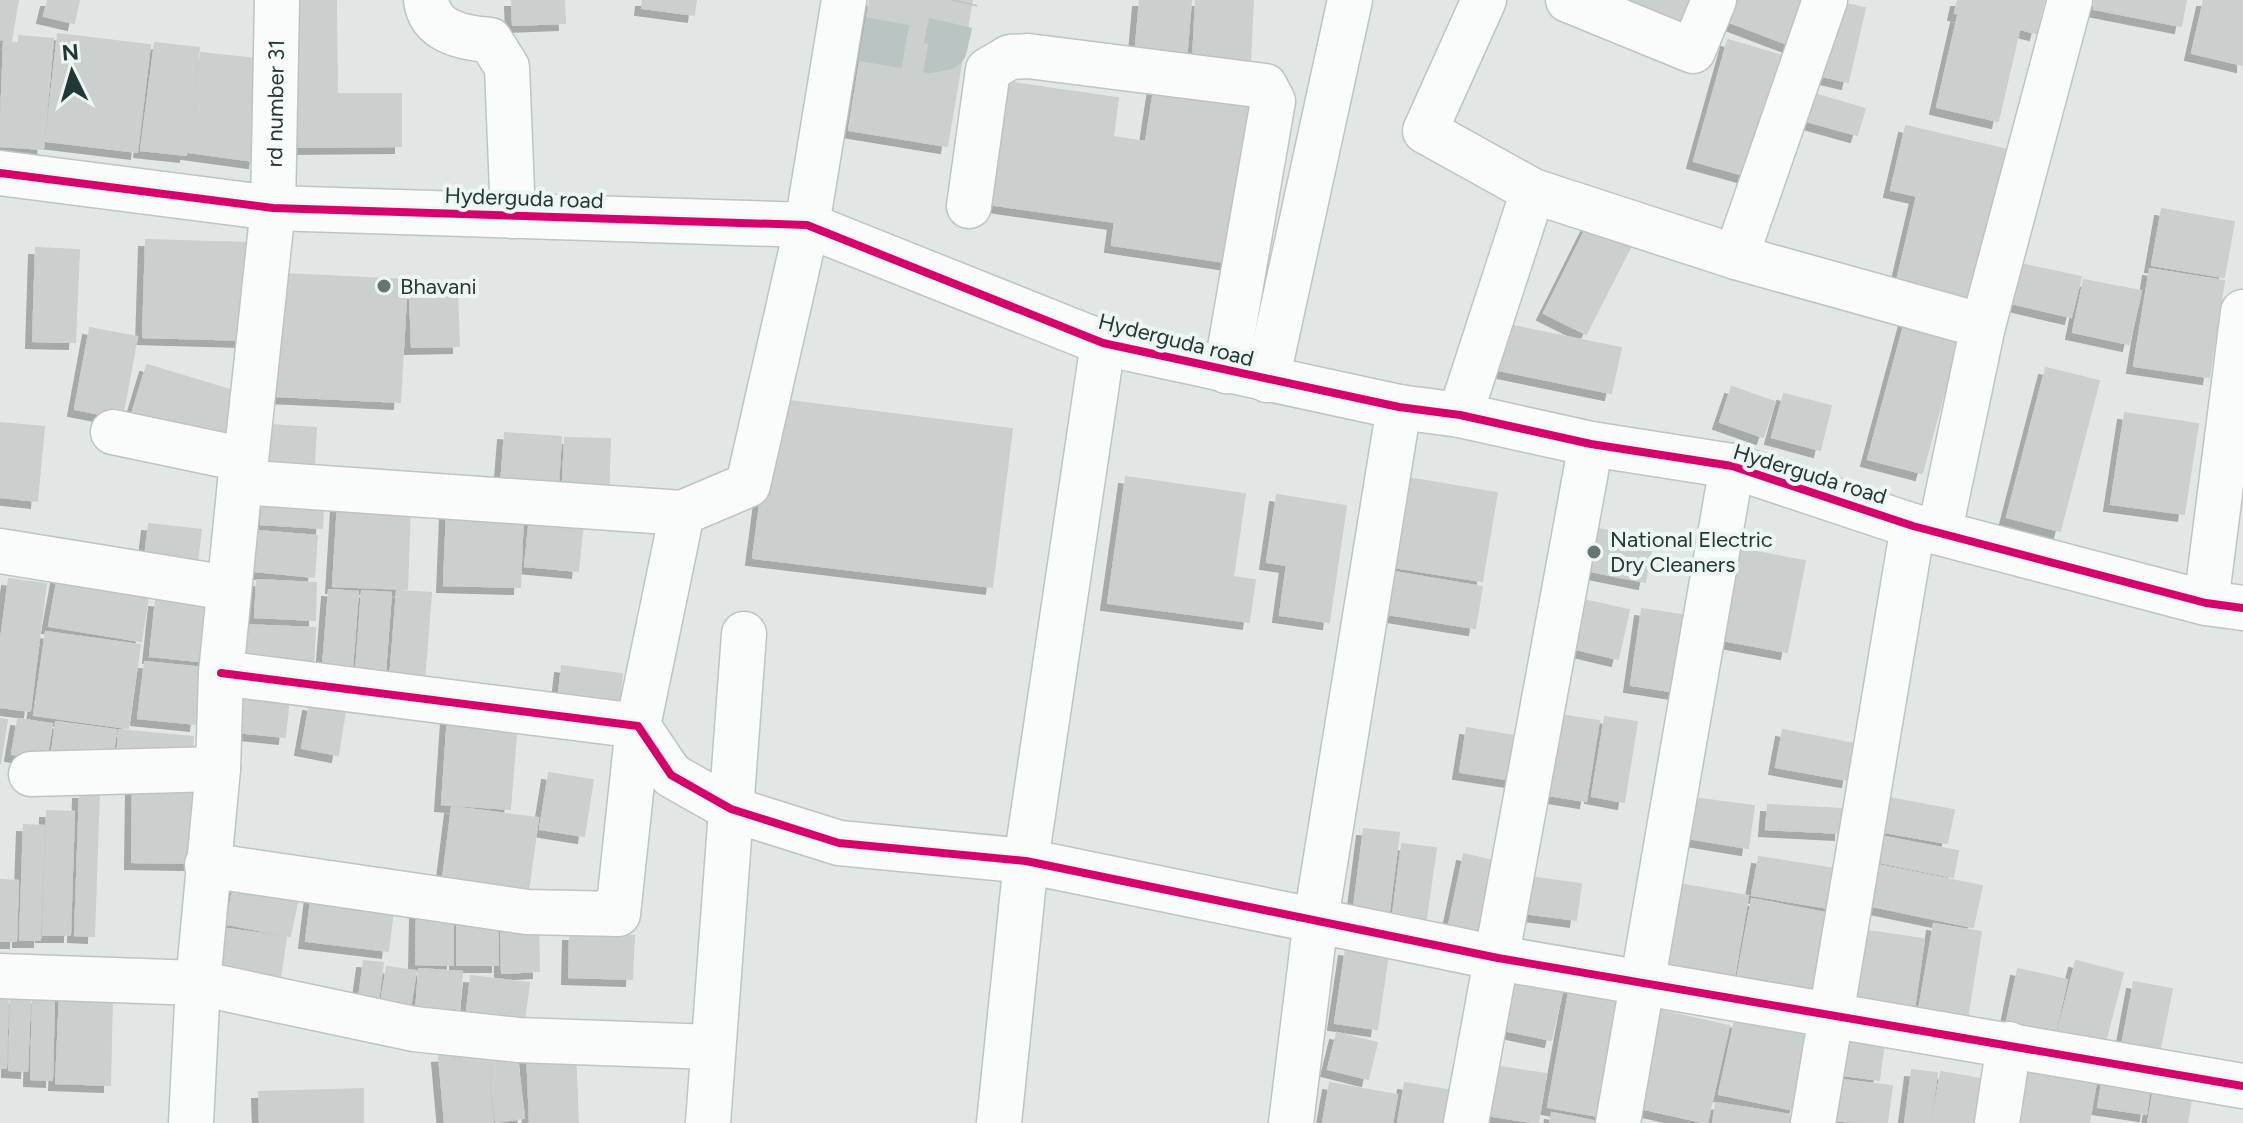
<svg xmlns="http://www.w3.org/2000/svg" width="2243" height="1123" viewBox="0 0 2243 1123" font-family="Figtree,sans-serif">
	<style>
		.building { fill: #cbd0cf; stroke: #cad0ce; stroke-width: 2; filter: url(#shadow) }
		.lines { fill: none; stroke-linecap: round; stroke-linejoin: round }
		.minor-tunnel { stroke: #bac4c2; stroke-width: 44; stroke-dasharray: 44 22; stroke-linecap: butt }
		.minor-casing { stroke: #bec4c2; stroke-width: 47 }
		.minor { stroke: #fafbfb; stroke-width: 44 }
		.cycleway-casing { stroke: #eef6f3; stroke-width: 13 }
		.cycleway { stroke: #d6006c; stroke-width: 8 }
		.poi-dot { fill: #647673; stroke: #eef6f3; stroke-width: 3 }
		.labels { text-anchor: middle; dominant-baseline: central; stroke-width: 8; stroke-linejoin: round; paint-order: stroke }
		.street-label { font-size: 22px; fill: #203936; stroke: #eef6f3 }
		.poi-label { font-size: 22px; fill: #203936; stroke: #eef6f3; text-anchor: start }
	</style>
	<defs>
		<filter id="shadow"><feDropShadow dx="-7" dy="7" stdDeviation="0" flood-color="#0004"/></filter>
	</defs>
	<rect width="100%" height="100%" fill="#e1e7e5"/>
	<g class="building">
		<path d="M0,0H18L11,41L0,39Z"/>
		<path d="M48,0H79L74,23L44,16Z"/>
		<path d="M296,0H336L337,94H401V146L297,147Z"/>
		<path d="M512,0H564L565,23L513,25Z"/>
		<path d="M643,0H696L694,15L642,8Z"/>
		<path d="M870,0H972L947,146L849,130Z"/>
		<path d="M1140,0H1191L1186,60L1135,56Z"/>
		<path d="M1196,0H1253L1250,63L1193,60Z"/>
		<path d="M1611,0H1701L1686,40Z"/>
		<path d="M1731,0H1819L1801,49L1724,20Z"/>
		<path d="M1827,0L1865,8L1848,82L1810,73Z"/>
		<path d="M1958,0H2044L2036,33L1955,13Z"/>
		<path d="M2095,0H2186L2181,26L2094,9Z"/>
		<path d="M2204,0H2243V65L2192,53Z"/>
		<path d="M1958,16L2019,31L1998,121L1937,107Z"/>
		<path d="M58,34L150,45L137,152L46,141Z"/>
		<path d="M19,36L53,39L43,149L0,146L4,42L19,43Z"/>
		<path d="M1728,40L1789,58L1755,178L1694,161Z"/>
		<path d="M155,43L199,48L186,155L141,150Z"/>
		<path d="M201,53L267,60L255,161L188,152Z"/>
		<path d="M1006,82L1118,98L1113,137L1146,142L1155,84L1263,100L1239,264L1112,245L1115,222L988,204Z"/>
		<path d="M1804,91L1865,109L1857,135L1796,118Z"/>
		<path d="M1906,126L2008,150L1973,298L1897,281L1917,196L1891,190Z"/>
		<path d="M2162,209L2234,222L2224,277L2152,265Z"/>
		<path d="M1590,221L1633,242L1586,334L1544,313Z"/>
		<path d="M146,240L251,243L248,340L143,337Z"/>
		<path d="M36,248L79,250L75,342L33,341Z"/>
		<path d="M2016,263L2081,277L2071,317L2007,302Z"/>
		<path d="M2150,269L2224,281L2209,377L2134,366Z"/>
		<path d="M284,274L407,280L400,402L277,396Z"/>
		<path d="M2084,280L2141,291L2129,344L2073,332Z"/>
		<path d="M457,292L459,346L412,347L410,293Z"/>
		<path d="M1907,315L1961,330L1922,473L1868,459Z"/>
		<path d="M1498,323L1621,348L1611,393L1489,368Z"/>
		<path d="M90,328L137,337L122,418L75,409Z"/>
		<path d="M147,365L240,393L222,452L129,424Z"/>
		<path d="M2046,368L2099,381L2060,531L2007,517Z"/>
		<path d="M1732,387L1775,402L1763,437L1720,422Z"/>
		<path d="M1784,394L1831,406L1820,450L1772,437Z"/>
		<path d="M774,399L1012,429L992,587L753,558Z"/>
		<path d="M2125,413L2198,424L2184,514L2111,504Z"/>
		<path d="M0,423L44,427L37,501L0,497Z"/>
		<path d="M270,425L316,428L313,481L266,478Z"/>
		<path d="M505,433L561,437L557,501L500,497Z"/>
		<path d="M565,438L610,439L608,502L562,501Z"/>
		<path d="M1126,477L1245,494L1233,577L1255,580L1249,622L1108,603Z"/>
		<path d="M1402,477L1497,493L1482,581L1387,566Z"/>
		<path d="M264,487L324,491L322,528L261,524Z"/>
		<path d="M1277,495L1346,506L1329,622L1280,615L1287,565L1267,562Z"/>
		<path d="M338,504L410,507L407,589L333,586Z"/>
		<path d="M531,507L584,512L578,571L525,566Z"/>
		<path d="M447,511L523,514L520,587L444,585Z"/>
		<path d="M149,524L201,530L195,579L143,573Z"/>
		<path d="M1594,528L1653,540L1645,582L1585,570Z"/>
		<path d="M258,531L317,536L314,577L255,571Z"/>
		<path d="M1735,548L1805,561L1787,652L1717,639Z"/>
		<path d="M1394,572L1482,587L1475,628L1387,614Z"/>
		<path d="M58,577L149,591L141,641L49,626Z"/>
		<path d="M9,579L46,584L30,711L0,707V647Z"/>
		<path d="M257,580L316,583L315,620L255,617Z"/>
		<path d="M329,590L358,592L351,681L322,679Z"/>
		<path d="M362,591L391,593L384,686L355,684Z"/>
		<path d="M397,591L431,593L424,682L390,679Z"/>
		<path d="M1570,597L1629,610L1618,659L1559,645Z"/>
		<path d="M156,600L214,606L208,662L150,656Z"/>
		<path d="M1642,609L1695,617L1684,693L1631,685Z"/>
		<path d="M245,625L315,628L313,671L243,668Z"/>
		<path d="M46,632L140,645L128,728L34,715Z"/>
		<path d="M145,662L203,668L196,724L138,718Z"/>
		<path d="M562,666L622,674L618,710L558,702Z"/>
		<path d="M243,683L290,688L285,737L237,732Z"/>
		<path d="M310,704L345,711L338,755L302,748Z"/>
		<path d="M1561,715L1599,721L1586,801L1548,795Z"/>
		<path d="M448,716L517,722L510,809L442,804Z"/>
		<path d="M1605,717L1637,722L1624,802L1592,796Z"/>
		<path d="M0,719L7,720L0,764Z"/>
		<path d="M18,719L52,724L46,760L12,754Z"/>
		<path d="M56,722L116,730L111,768L51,760Z"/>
		<path d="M1467,728L1533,739L1526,782L1460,772Z"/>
		<path d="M119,730L193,737L191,766L117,760Z"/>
		<path d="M1783,730L1855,744L1848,780L1776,767Z"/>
		<path d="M549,773L593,780L584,836L540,829Z"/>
		<path d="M133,783H191L190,863L132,862Z"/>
		<path d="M80,792H99L94,936L75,935Z"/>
		<path d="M1873,795L1954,810L1947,843L1867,829Z"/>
		<path d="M1693,798L1754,806L1748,848L1687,838Z"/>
		<path d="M1768,805L1842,809L1841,833L1766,829Z"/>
		<path d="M452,807L538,818L526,907L441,895Z"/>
		<path d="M47,811L74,812L70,935H43Z"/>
		<path d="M24,825L44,826L40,940H20Z"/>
		<path d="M1364,829L1399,833L1389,911L1354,907Z"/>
		<path d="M1869,834L1958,851L1953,877L1864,859Z"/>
		<path d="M1402,844L1436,848L1426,919L1393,915Z"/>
		<path d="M1464,854L1497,862L1483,931L1449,925Z"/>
		<path d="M1759,857L1842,870L1835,909L1752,895Z"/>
		<path d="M1862,862L1982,886L1973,927L1853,902Z"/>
		<path d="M236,873L301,884L290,936L227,924Z"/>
		<path d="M1522,876L1581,884L1576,920L1517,912Z"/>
		<path d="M0,880L18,881L16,941H0Z"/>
		<path d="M1673,883L1748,896L1733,983L1657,969Z"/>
		<path d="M313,885L395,895L388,951L306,941Z"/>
		<path d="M1752,899L1831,914L1816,995L1737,980Z"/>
		<path d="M417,911L453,912V965L416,964Z"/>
		<path d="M457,913H497L498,965H457Z"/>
		<path d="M501,915H538L539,971L502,973Z"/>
		<path d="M1934,924L1981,932L1967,1019L1919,1010Z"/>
		<path d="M227,929L286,937L278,993L219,985Z"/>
		<path d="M1853,929L1924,939L1913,1016L1842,1006Z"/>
		<path d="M570,934L634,936L632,979L569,977Z"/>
		<path d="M1346,949L1388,955L1377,1029L1335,1023Z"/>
		<path d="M364,961L383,963L377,1008L358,1005Z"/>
		<path d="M2076,961L2123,973L2101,1058L2054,1047Z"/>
		<path d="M387,967L416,971L407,1025L378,1021Z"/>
		<path d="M419,969L462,972L458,1030L415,1027Z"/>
		<path d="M2018,969L2067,980L2053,1041L2005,1031Z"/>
		<path d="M1511,973L1564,984L1551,1040L1499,1029Z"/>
		<path d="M471,976L529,983L522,1035L465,1029Z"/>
		<path d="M1571,982L1627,991L1604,1117L1548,1107Z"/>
		<path d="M2134,982L2172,989L2159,1053L2122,1046Z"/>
		<path d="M0,994H8L6,1068H0Z"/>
		<path d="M60,995L112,996L110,1085L56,1083Z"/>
		<path d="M33,997L54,998L52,1080L31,1079Z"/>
		<path d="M11,998H30L27,1071L9,1070Z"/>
		<path d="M1653,1009L1729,1026L1707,1123L1631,1106Z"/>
		<path d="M1735,1021L1810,1037L1795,1110L1719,1094Z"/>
		<path d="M1337,1033L1377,1043L1368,1079L1328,1069Z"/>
		<path d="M1833,1037L1884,1043L1879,1080L1827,1073Z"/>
		<path d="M515,1042L524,1118L496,1122L487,1045Z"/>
		<path d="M575,1048L578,1123H530L527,1050Z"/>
		<path d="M486,1052L493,1123H445L439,1056Z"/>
		<path d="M2019,1057L2098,1070L2089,1123H2008Z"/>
		<path d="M1494,1066L1546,1074L1538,1123L1486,1115Z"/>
		<path d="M1912,1070L1937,1073L1930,1123H1905Z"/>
		<path d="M1941,1072L1986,1080L1978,1123H1932Z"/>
		<path d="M2104,1073L2151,1081L2146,1114L2098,1107Z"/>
		<path d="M1826,1078L1892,1086L1887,1123L1821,1120Z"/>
		<path d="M1330,1083L1397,1095L1392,1123H1323Z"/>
		<path d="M1405,1083L1465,1093L1460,1123H1398Z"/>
		<path d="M2155,1083L2193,1089L2187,1123H2148Z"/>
		<path d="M363,1089V1123H260L259,1092Z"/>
		<path d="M1716,1103L1791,1115L1790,1123H1713Z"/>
		<path d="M1552,1113L1603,1123H1550Z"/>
	</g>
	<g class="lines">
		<path class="minor-tunnel" d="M862,39L930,51L945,48L956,0"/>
		<defs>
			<g id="minor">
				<path d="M426,0C430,32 463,38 490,40L507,67L513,216"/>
				<path d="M1484,0L1425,131L1533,191L1736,257L1983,326"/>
				<path d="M1568,0L1693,51L1714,0"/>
				<path d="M0,173L273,208L807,225L1103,343L1399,407L1460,415L1591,444L1732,466L1913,526L2206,603L2243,608"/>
				<path d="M969,206L988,70L1010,57L1028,56L1265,86L1273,101L1226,371"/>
				<path d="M1736,257L1825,0"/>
				<path d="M1267,380L1350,0"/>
				<path d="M1460,415L1533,191"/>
				<path d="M113,432L246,460"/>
				<path d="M240,482L682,513"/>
				<path d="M1940,530L1983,326L2070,0"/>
				<path d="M0,551L228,588"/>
				<path d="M2206,603L2243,312"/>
				<path d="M221,673L638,726L671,775L731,809L839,843L1026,861L1498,958L2243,1086"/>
				<path d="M31,774L218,769"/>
				<path d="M207,865L527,912L618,914L638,726L682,513L748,485L807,225L844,0"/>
				<path d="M0,976L198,983L414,1029L518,1040L713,1047"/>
				<path id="s1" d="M191,1123L198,983L218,769L221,673L240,482L246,460L273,208L277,0"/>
				<path d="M708,1123L744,634"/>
				<path d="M999,1123L1026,861L1103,343"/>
				<path d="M1291,1123L1316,919L1399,407"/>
				<path d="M1466,1123L1591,444"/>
				<path d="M1618,1123L1732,466"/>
				<path d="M1813,1123L1913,526"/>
				<path d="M1997,1123L2009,1044"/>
			</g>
		</defs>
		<use href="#minor" class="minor-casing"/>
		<use href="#minor" class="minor"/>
		<defs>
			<g id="cycleway">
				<path d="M0,173L273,208L807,225L1103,343L1399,407L1460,415L1591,444L1732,466L1913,526L2206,603L2243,608"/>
				<path d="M221,673L638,726L671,775L731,809L839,843L1026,861L1498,958L2243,1086"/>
			</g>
		</defs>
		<use href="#cycleway" class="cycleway-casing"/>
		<use href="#cycleway" class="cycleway"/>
	</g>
	<g class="poi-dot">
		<circle cx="384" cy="286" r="8"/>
		<circle cx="1594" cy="552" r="8"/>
	</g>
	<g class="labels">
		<g class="street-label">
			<text stroke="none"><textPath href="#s1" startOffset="1024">rd number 31</textPath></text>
			<text transform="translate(524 198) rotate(2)">Hyderguda road</text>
			<text transform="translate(1176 340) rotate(14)">Hyderguda road</text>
			<text transform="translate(1810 474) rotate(17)">Hyderguda road</text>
		</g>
		<g class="poi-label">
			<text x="400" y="286">Bhavani</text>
			<text x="1610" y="539">National Electric<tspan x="1610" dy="25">Dry Cleaners</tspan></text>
		</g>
	</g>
	<g transform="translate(72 72) rotate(355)" stroke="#eef6f3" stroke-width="6" paint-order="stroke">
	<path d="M0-6L14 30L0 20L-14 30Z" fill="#203936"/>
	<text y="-12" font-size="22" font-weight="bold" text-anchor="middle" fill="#203936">N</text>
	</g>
</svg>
